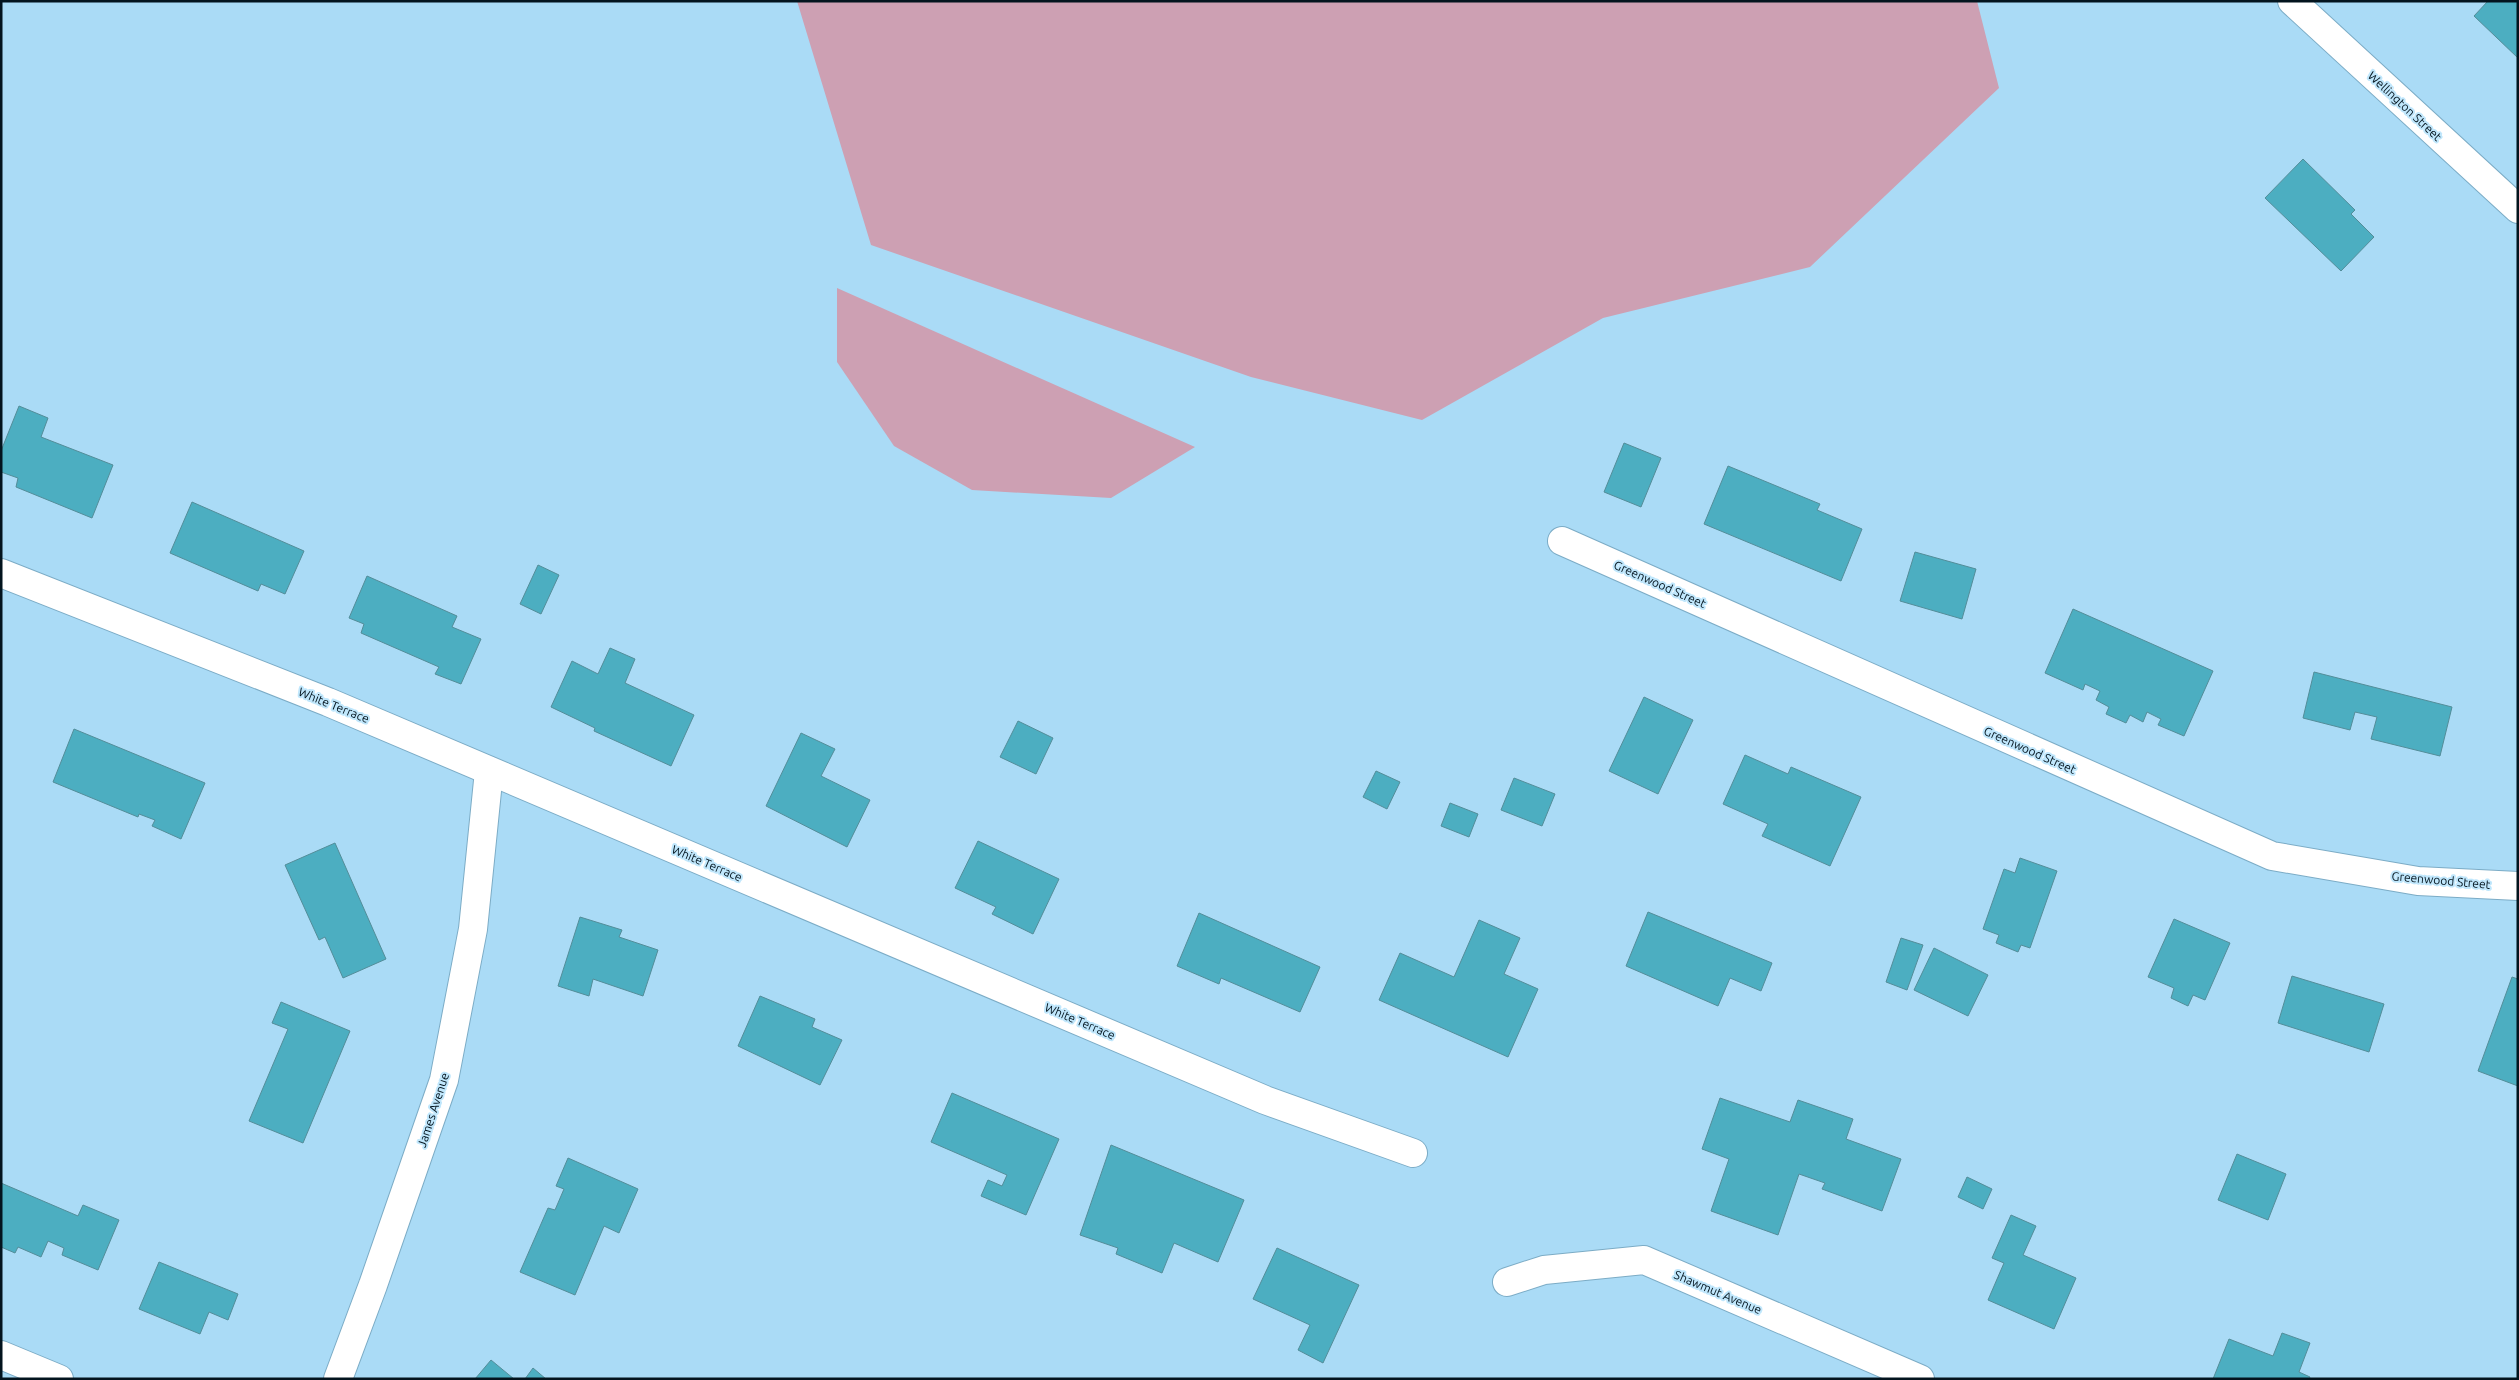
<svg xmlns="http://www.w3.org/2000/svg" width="2519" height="1380" viewBox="0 0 2519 1380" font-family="Ubuntu,sans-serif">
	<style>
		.green { fill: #cda0b3 }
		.building { fill: #4caec1; stroke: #538d99 }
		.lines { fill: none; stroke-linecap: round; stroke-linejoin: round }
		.minor-casing { stroke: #7cacc6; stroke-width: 30 }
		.minor { stroke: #fff; stroke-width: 28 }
		.labels { text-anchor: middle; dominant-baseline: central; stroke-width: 4; stroke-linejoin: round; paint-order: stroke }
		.street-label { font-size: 12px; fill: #03141e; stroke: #c0e7fc }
	</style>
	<rect width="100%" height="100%" fill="#aadbf6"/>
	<g class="green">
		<path d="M797,1H1977L1999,88L1810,267L1603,318L1422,420L1251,377L871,245Z"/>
		<path d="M837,288L1195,447L1111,498L972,490L894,446L837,362Z"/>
	</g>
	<g class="building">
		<path d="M2488,1H2518V58L2474,16Z"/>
		<path d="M2303,159L2355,210L2351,214L2374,237L2341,271L2265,198Z"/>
		<path d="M19,406L48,418L41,437L113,465L92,518L16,487L18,478L1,472V451Z"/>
		<path d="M1624,443L1661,458L1641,507L1604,492Z"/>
		<path d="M1728,466L1820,504L1817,510L1862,529L1841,581L1704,524Z"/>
		<path d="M192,502L304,551L285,594L261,584L258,591L170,553Z"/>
		<path d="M1915,552L1976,569L1962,619L1900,601Z"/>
		<path d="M538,565L559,575L541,614L520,604Z"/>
		<path d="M367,576L457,616L452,627L481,639L461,684L435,674L439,667L361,633L364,624L349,618Z"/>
		<path d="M2073,609L2213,671L2184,736L2158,725L2161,719L2147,712L2143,722L2130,715L2126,723L2106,714L2109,707L2096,700L2100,691L2085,684L2083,690L2045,673Z"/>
		<path d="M610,648L635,659L625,683L694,715L671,766L594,731L595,728L551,707L572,661L598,674Z"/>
		<path d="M2314,672L2452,707L2440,756L2371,739L2377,717L2355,712L2350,730L2303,718Z"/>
		<path d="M1644,697L1693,720L1658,794L1609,771Z"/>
		<path d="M1018,721L1053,738L1036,774L1000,757Z"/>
		<path d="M74,729L205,783L181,839L152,826L155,820L139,814L138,817L53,782Z"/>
		<path d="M801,733L835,749L821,776L870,800L847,847L766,806Z"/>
		<path d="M1745,755L1788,774L1791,767L1861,797L1830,866L1762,836L1768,824L1723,804Z"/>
		<path d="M1376,771L1400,782L1387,809L1363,797Z"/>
		<path d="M1514,778L1555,794L1542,826L1501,810Z"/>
		<path d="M1450,803L1478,814L1469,837L1441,826Z"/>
		<path d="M978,841L1059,879L1033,934L992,914L996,907L955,888Z"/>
		<path d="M335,843L386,959L343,978L325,937L319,940L285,865Z"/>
		<path d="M2020,858L2057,871L2030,948L2021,945L2018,952L1996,943L1999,935L1983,929L2004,869L2015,873Z"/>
		<path d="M1648,912L1772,963L1761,991L1730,978L1718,1006L1626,966Z"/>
		<path d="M1199,913L1320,967L1300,1012L1221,978L1219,984L1177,966Z"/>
		<path d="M580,917L622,930L619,937L658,950L643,996L593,979L589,996L558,986Z"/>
		<path d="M2174,919L2230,943L2205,1000L2193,995L2188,1006L2171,998L2174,988L2148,977Z"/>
		<path d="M1479,920L1520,938L1504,974L1538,989L1508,1057L1379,1000L1400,953L1454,977Z"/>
		<path d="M1901,938L1923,945L1907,990L1886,982Z"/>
		<path d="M1934,948L1988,975L1968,1016L1914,990Z"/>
		<path d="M2292,976L2384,1004L2369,1052L2278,1023Z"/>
		<path d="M2512,977L2518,979V1086L2478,1071Z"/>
		<path d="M760,996L815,1019L812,1027L842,1040L820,1085L738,1046Z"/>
		<path d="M281,1002L350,1031L303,1143L249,1121L288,1029L272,1023Z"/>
		<path d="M952,1093L1059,1139L1026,1215L981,1196L988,1180L1002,1186L1007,1175L931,1142Z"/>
		<path d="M1720,1098L1790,1122L1798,1100L1853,1119L1846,1139L1901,1159L1882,1211L1822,1189L1825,1183L1799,1174L1778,1235L1711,1211L1729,1159L1702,1149Z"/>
		<path d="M1111,1145L1244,1200L1218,1262L1174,1243L1162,1273L1116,1254L1118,1248L1080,1235Z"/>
		<path d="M2237,1154L2286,1174L2268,1220L2218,1200Z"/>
		<path d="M568,1158L638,1189L619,1233L604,1226L575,1295L520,1272L548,1208L555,1210L564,1189L556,1186Z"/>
		<path d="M1967,1177L1992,1189L1983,1209L1958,1197Z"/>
		<path d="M1,1183L78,1216L83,1205L119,1220L98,1270L62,1255L64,1248L48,1241L41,1257L18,1247L15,1253L1,1247Z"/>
		<path d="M2011,1215L2036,1226L2023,1255L2076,1278L2054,1329L1988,1300L2004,1263L1992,1258Z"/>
		<path d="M1277,1248L1359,1285L1323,1363L1298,1350L1310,1325L1253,1299Z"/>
		<path d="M159,1262L238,1294L228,1320L209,1312L200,1334L139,1309Z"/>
		<path d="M2282,1333L2310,1343L2299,1372L2310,1377L2309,1379H2213L2229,1339L2273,1356Z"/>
		<path d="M491,1360L514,1379H475Z"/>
		<path d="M533,1368L546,1379H525Z"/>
	</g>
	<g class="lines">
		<defs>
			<g id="minor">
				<path d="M2292,1L2518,209"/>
				<path d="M1562,541L2272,856L2418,881L2518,886"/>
				<path d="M1,573L328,702L1265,1100L1413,1153"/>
				<path d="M1507,1282L1544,1270L1644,1260L1920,1379"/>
				<path d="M1,1355L59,1379"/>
				<path d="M338,1379L373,1285L444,1080L473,929L489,771"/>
			</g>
		</defs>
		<use href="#minor" class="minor-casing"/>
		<use href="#minor" class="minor"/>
	</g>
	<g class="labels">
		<g class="street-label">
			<text transform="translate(2405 106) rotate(43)">Wellington Street</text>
			<text transform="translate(1660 584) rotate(24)">Greenwood Street</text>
			<text transform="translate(334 705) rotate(22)">White Terrace</text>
			<text transform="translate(2030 750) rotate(24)">Greenwood Street</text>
			<text transform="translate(707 863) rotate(23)">White Terrace</text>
			<text transform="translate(2441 880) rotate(5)">Greenwood Street</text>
			<text transform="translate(1080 1021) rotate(23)">White Terrace</text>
			<text transform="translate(433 1110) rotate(-72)">James Avenue</text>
			<text transform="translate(1718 1292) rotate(23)">Shawmut Avenue</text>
		</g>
	</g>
	<rect width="2519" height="1380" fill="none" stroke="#03141e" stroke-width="5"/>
</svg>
